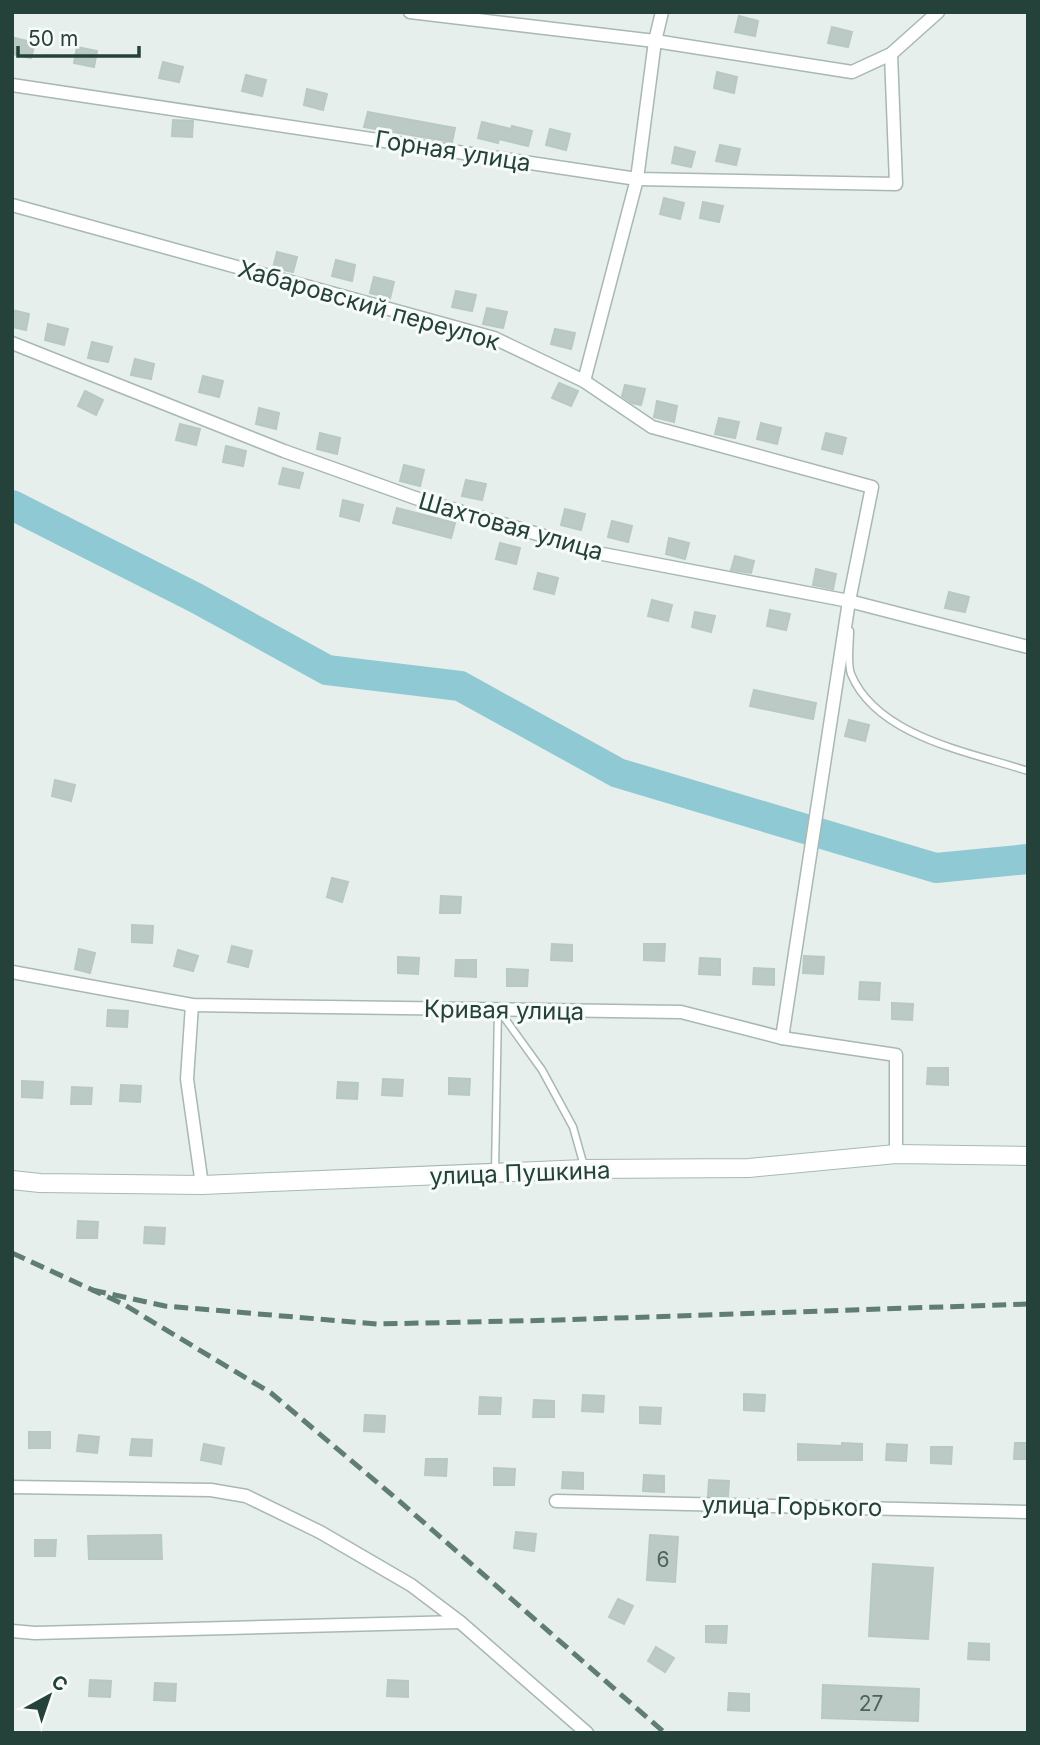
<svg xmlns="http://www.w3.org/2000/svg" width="1040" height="1745" viewBox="0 0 1040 1745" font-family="Inter,sans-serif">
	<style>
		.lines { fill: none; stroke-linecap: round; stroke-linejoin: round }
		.river { stroke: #8ec9d4; stroke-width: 30 }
		.building { fill: #bbcac4; stroke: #b8c9c2; stroke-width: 2 }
		.lane-casing { stroke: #a8b8b2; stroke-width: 9 }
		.street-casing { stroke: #a8b8b2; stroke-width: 15 }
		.secondary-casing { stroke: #a4bbb3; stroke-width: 20 }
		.lane { stroke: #fff; stroke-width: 6 }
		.street { stroke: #fff; stroke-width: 12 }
		.secondary { stroke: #fff; stroke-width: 18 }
		.rail { stroke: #5f7d75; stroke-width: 5; stroke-dasharray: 14 7; stroke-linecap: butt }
		.labels { text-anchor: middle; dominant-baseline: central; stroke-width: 6; stroke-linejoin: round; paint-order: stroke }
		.number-label { font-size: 21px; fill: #4a645c }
		.street-label { font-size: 24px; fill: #24423a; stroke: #f7fbf9 }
	</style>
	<rect width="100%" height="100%" fill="#e6efeb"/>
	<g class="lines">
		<path class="river" d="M12,505L196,598L327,670L460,686L618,773L936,868L1028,859"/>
	</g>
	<g class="building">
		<path d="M739,16L758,21L755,36L735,32Z"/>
		<path d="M832,27L852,32L848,47L828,43Z"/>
		<path d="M15,38L35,43L31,58L12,54Z"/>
		<path d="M77,47L97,51L94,67L74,63Z"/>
		<path d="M163,62L183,67L179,82L159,78Z"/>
		<path d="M717,72L737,77L734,93L714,88Z"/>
		<path d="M246,75L266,80L262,96L242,91Z"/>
		<path d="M307,89L327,94L323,110L304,105Z"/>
		<path d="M368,112L455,128L452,142L364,127Z"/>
		<path d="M173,120L193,121L192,137L172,136Z"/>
		<path d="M482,122L511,129L512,126L532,131L528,146L499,139L498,143L478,138Z"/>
		<path d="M550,129L570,134L566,150L546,145Z"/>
		<path d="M720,145L740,149L736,165L716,161Z"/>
		<path d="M675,147L695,152L691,167L672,163Z"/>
		<path d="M664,198L684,203L680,219L660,214Z"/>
		<path d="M703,202L723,206L719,222L700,218Z"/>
		<path d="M277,252L297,257L293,272L273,268Z"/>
		<path d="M336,260L355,265L352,281L332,276Z"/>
		<path d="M374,277L394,282L390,298L370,293Z"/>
		<path d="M456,291L476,295L472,311L452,307Z"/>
		<path d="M487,308L507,312L503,328L483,324Z"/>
		<path d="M12,310L29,314L26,330L12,327Z"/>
		<path d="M48,324L68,329L64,345L45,340Z"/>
		<path d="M555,329L575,333L571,349L551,344Z"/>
		<path d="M92,342L112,347L108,362L88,358Z"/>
		<path d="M135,359L154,364L151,379L131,375Z"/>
		<path d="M203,376L223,381L219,397L199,392Z"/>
		<path d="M559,383L578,391L571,406L552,398Z"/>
		<path d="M625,385L645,389L641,405L632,403L622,396Z"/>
		<path d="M85,391L103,400L96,415L78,406Z"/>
		<path d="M657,401L677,406L674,422L654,417Z"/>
		<path d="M259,408L279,413L276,429L256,424Z"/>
		<path d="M719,418L739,422L735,438L715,434Z"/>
		<path d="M761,423L781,428L777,444L757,439Z"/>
		<path d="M180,424L200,429L196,445L176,440Z"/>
		<path d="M320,433L340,438L337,454L317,449Z"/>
		<path d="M826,433L846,438L842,454L822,449Z"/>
		<path d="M226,446L246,451L243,466L223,462Z"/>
		<path d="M404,465L424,470L420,486L400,481Z"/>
		<path d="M283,468L303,473L299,488L279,484Z"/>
		<path d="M466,480L486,484L482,500L462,496Z"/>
		<path d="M343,500L363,505L359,521L340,516Z"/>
		<path d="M397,508L455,523L451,538L393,523Z"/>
		<path d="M565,509L585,514L581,530L561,525Z"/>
		<path d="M612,521L632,526L628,542L608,537Z"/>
		<path d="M669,538L689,543L685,559L666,554Z"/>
		<path d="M500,543L520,548L516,564L496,559Z"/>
		<path d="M735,556L754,561L751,573L731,570Z"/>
		<path d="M816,569L836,574L833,589L813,585Z"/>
		<path d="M538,573L558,578L554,594L534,589Z"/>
		<path d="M949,592L969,597L965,612L945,608Z"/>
		<path d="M652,600L672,605L668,621L648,616Z"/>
		<path d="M770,610L790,614L786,630L767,626Z"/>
		<path d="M695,612L715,616L711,632L692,627Z"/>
		<path d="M754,690L816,703L813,719L750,706Z"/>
		<path d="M849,720L869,725L865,741L845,736Z"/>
		<path d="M55,780L75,785L71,801L52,796Z"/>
		<path d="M332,878L348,882L342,902L327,897Z"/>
		<path d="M441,896L461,897L460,913H440Z"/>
		<path d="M132,925L153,926L152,943L132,942Z"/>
		<path d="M552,944L572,945V961L551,960Z"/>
		<path d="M644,944H665L664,961L644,960Z"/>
		<path d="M232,946L252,951L248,967L228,962Z"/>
		<path d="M79,949L95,953L90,973L75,969Z"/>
		<path d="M178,950L198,956L193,971L174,966Z"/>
		<path d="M804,956L824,957L823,974L803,973Z"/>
		<path d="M398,957L419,958L418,974L398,973Z"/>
		<path d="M700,958L720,959V975L699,974Z"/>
		<path d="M456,960H476V977L455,976Z"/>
		<path d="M754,968L774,969V985L753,984Z"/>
		<path d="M507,969L528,970L527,986H507Z"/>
		<path d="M860,982L880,983L879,1000L859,999Z"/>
		<path d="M892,1003L913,1004L912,1020L892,1019Z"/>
		<path d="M108,1010L128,1011L127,1027L107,1026Z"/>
		<path d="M928,1068H948V1085L927,1084Z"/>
		<path d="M449,1078L470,1079L469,1095L449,1094Z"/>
		<path d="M383,1079L403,1080L402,1096L382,1095Z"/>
		<path d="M22,1081L43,1082L42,1098L22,1097Z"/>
		<path d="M338,1082L358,1083L357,1099L337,1098Z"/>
		<path d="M121,1085L141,1086L140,1102L120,1101Z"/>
		<path d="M72,1087L92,1088L91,1104H71Z"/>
		<path d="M78,1221L98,1222L97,1238H77Z"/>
		<path d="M145,1227L165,1228L164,1244L144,1243Z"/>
		<path d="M744,1394L765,1395L764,1411L744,1410Z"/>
		<path d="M583,1395L604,1396L603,1412L582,1411Z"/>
		<path d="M480,1397L501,1398L500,1414H479Z"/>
		<path d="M534,1400L554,1401V1417H533Z"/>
		<path d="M640,1407L661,1408L660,1424L640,1423Z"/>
		<path d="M365,1415L385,1416L384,1432L364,1431Z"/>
		<rect x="29" y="1432" width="21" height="16"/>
		<path d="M79,1435L99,1437L97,1453L77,1451Z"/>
		<path d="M132,1439L152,1440L151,1456L130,1455Z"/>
		<path d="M842,1443L862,1444V1460H798V1444L842,1446Z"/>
		<path d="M1015,1443H1028V1459H1014Z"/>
		<path d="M204,1444L224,1448L221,1464L201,1460Z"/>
		<path d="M887,1444L907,1445L906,1461L886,1460Z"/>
		<path d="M931,1447H952L951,1464L931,1463Z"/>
		<path d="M426,1459H447L446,1476L425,1475Z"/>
		<path d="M494,1468L515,1469L514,1485H494Z"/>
		<path d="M563,1472L583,1473V1489L562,1488Z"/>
		<path d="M644,1475L664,1476V1492L643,1491Z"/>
		<path d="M709,1480L729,1481L728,1496H708Z"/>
		<path d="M516,1532L536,1534L534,1551L514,1548Z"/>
		<path d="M161,1535L162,1559H89L88,1536Z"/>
		<path d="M650,1535L678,1537L675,1582L647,1580Z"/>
		<path d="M35,1540H56L55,1556H35Z"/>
		<path d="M873,1564L933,1568L928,1639L869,1636Z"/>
		<path d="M618,1599L633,1606L624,1624L609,1617Z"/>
		<path d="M706,1626H727L726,1643L706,1642Z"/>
		<path d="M969,1643L989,1644V1660L968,1659Z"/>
		<path d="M656,1647L674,1658L665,1672L648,1661Z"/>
		<path d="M90,1680L111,1681L110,1697L89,1696Z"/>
		<path d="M388,1680L408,1681V1697L387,1696Z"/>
		<path d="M155,1683L176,1684L175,1701L154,1700Z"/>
		<path d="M823,1685L919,1689L918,1721L822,1718Z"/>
		<path d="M729,1693L749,1694V1711L728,1710Z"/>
	</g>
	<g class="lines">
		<defs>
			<g id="lane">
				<path d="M850,631C850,644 847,663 851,674C877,737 970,752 1028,771"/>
				<path d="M495,1172L498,1009L542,1070L573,1127L584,1166"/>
			</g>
			<g id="street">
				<path d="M410,12L655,41L852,72L891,54L938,12"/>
				<path d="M12,85L637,179L896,184L891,54"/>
				<path d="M12,205L494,338L584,381L652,427L872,487L849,601L782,1038"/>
				<path d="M12,343L284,451L421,500L541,535L587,551L849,601L1028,647"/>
				<path d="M584,381L637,179L655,41L662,12"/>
				<path d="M12,972L192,1005L681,1012L782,1038L896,1055V1154"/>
				<path d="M192,1005L187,1079L202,1185"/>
				<path d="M12,1487L211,1490L246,1496L320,1532L411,1585L460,1622L587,1733"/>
				<path d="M556,1501L1028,1512"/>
				<path d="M12,1631L35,1633L460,1622"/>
			</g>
			<path id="secondary" d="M12,1180L40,1183L202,1185L585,1169L749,1168L896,1154L1028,1156"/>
		</defs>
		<use href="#lane" class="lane-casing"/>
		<use href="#street" class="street-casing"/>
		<use href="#secondary" class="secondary-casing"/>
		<use href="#lane" class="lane"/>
		<use href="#street" class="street"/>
		<use href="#secondary" class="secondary"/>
		<g class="rail">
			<path d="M12,1253L123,1304L271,1393L398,1500L665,1733"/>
			<path d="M92,1290L165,1306L377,1324L559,1320L1028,1304"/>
		</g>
	</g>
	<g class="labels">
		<g class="number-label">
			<text x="663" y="1559">6</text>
			<text x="871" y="1703">27</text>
		</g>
		<g class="street-label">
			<text transform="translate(453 151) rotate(9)">Горная улица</text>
			<text transform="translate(369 305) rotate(16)">Хабаровский переулок</text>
			<text transform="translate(511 526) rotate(16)">Шахтовая улица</text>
			<text transform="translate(504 1010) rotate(1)">Кривая улица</text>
			<text transform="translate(520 1173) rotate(-2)">улица Пушкина</text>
			<text transform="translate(792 1506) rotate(1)">улица Горького</text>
		</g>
	</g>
	<rect width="1040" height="1745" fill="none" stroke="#24423a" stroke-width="28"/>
	<g transform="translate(49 1696) rotate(40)" stroke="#f7fbf9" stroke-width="5" paint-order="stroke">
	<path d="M0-5L12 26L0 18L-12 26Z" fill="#24423a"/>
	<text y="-10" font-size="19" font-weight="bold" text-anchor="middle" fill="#24423a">С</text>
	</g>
	<path d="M18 46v10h121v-10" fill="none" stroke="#24423a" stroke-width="3.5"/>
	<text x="28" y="46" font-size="21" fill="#24423a" stroke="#f7fbf9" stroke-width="5" paint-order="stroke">50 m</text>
</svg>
